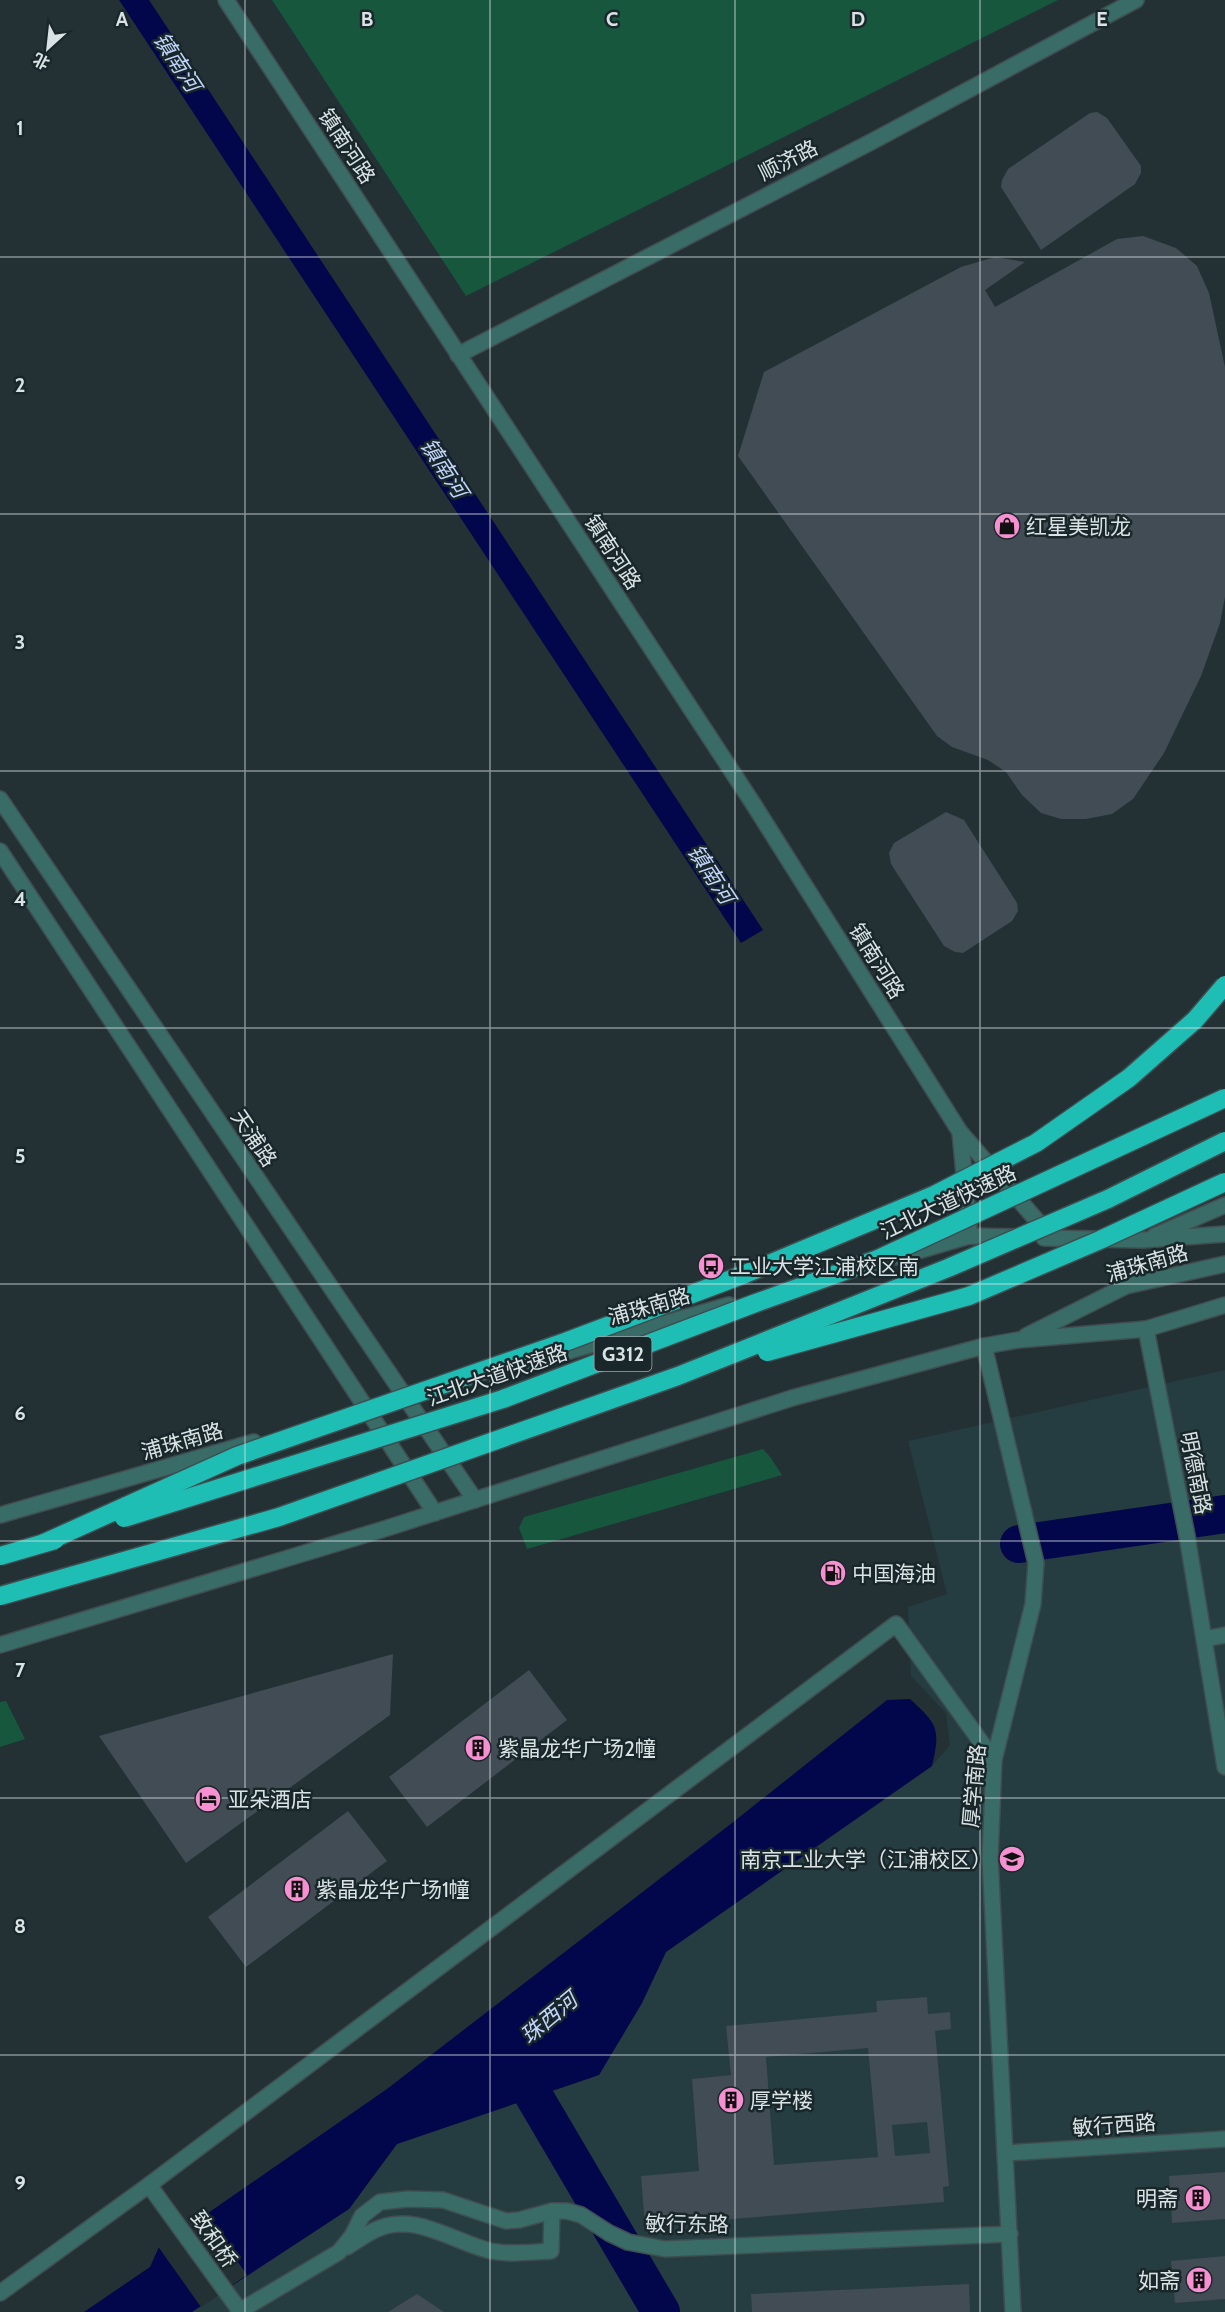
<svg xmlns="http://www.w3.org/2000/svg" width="1225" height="2312" viewBox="0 0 1225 2312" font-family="Cabin,'Noto Sans SC',sans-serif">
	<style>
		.built { fill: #253c41 }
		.green { fill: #16573e }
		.water { fill: #02064b }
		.pier { fill: #233134 }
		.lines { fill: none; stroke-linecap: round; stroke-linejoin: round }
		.river { stroke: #02064b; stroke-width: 38 }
		.building { fill: #414c54; fill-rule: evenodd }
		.minor-casing { stroke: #404d50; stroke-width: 18 }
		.minor { stroke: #396b67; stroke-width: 15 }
		.highway-bridge-casing { stroke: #404d50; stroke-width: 21; stroke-linecap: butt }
		.highway-bridge { stroke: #1ebeb5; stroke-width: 18 }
		.grid { fill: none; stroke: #d9e2e4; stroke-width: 1.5; stroke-opacity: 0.55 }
		.labels { text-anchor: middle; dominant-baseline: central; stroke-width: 5; stroke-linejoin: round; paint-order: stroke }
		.shield { fill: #19272a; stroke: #9faaac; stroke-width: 1.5 }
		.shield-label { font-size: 20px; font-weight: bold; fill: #d9e2e4 }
		.street-label { font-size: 21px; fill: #d9e2e4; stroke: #19272a }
		.poi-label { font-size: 21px; fill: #d9e2e4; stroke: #19272a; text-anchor: start }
		.water-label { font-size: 22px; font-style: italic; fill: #c2d5fd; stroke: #19272a }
		.grid-label { font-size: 20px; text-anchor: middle; font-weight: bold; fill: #d9e2e4; stroke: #19272a; stroke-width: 5; stroke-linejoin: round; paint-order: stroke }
	</style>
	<rect width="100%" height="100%" fill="#233134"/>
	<path class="built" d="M1225,1370V2312H192L349,2209L397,2144L599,2075L642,2003L666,1952L932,1766L950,1745L946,1713L911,1676L908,1607L947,1594L908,1441Z"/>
	<g class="green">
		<path d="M272,0H1058L466,296Z"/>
		<path d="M763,1449L771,1458L782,1475L527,1549L519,1528L524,1517Z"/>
		<path d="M6,1701L25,1739L0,1747V1702Z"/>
	</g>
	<g class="water">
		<path d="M119,0H149L763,930L741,943Z"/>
		<path d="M910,1699C937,1724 941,1728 932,1766L666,1952L642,2003L599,2075L397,2144L349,2209L192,2312H84L150,2267L159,2247L387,2089L732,1823L887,1700Z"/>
	</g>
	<path class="pier" d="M204,2213L247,2275L201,2307L157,2245Z"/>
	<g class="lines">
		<g class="river">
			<path d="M1019,1544L1225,1514"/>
			<path d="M508,2052L661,2312"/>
		</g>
	</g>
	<g class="building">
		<path d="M1097,112L1107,118L1141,166V173L1135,184L1041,250L1001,187L1002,180L1008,169L1090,113Z"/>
		<path d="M1143,236L1176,248L1197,266L1209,293L1225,367V597L1220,623L1201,676L1164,753L1133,799L1112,814L1086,819H1061L1041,813L1022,795L1006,772L988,760L952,747L937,736L738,456L764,372L961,267L995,257L1025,262L985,290L995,307L1117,239Z"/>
		<path d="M946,812L964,820L1017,903L1018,911L1012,921L963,953L955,952L944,946L891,864L889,853L894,843Z"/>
		<path d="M393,1654L390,1715L186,1863L99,1736Z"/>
		<path d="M529,1670L567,1720L427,1827L389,1777Z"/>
		<path d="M348,1811L387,1861L246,1967L208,1917Z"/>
		<path d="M927,1997L928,2014L950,2012L951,2029L935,2031L949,2186L943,2187L944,2202L645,2226L641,2176L699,2171L692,2079L731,2075L726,2026L877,2012L876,2001ZM868,2048L878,2157L774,2165L766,2057ZM927,2122L930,2153L895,2156L892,2125Z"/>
		<path d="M1225,2172V2219L1172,2223L1169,2176Z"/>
		<path d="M1225,2256V2299L1175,2303L1171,2261Z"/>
		<path d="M969,2284L970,2312H752L751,2294Z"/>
		<path d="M417,2294L444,2312H388Z"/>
	</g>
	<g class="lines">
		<defs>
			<g id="minor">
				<path d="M226,0L754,805L960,1132L1052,1238"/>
				<path d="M458,355L871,142L1136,0"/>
				<path d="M0,799L475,1500"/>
				<path d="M0,851L435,1513"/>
				<path d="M960,1132L969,1227"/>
				<path d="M1154,1236L1225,1205"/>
				<path d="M1044,1238L1143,1240L1225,1234"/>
				<path d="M897,1257L969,1236L1017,1237"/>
				<path d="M1146,1329L1187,1536L1225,1767"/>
				<path d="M1026,1336L1126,1286L1225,1264"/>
				<path d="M984,1346L1036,1563L1033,1604L994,1760L990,1858L1013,2312"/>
				<path d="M531,1362L729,1305"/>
				<path d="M0,1515L254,1442"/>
				<path d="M1204,1639L1225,1635"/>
				<path d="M0,1645L381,1530L792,1398L984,1346L1018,1340L1146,1329L1225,1305"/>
				<path d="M1006,2153L1225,2139"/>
				<path d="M149,2185L240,2311"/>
				<path d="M347,2247C356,2241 365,2235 375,2230C415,2211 453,2242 491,2251C511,2255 531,2252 551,2251L552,2211"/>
				<path d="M0,2293L149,2185L896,1624L994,1760"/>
				<path d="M238,2312L339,2252L352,2236L362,2216L380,2202L408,2199L443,2200L506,2221L519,2220L552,2211H567L581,2215L609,2233L628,2242L665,2249L1010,2234"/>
			</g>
		</defs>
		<use href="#minor" class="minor-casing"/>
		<use href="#minor" class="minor"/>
		<defs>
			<g id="highway-bridge">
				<path d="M767,1352L969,1296L1100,1240L1225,1182"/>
				<path d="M124,1518L503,1399L753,1304L878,1259L1225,1098"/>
				<path d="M44,1543L237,1456L565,1342L745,1274L934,1195L1036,1143L1129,1078L1195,1020L1225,985"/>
				<path d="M0,1556L55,1540"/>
				<path d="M0,1596L279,1517L678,1376L948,1268L1108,1199L1225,1141"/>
			</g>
		</defs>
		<use href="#highway-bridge" class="highway-bridge-casing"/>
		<use href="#highway-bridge" class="highway-bridge"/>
	</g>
	<path class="grid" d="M245,0V2312M490,0V2312M735,0V2312M980,0V2312M0,257H1225M0,514H1225M0,771H1225M0,1028H1225M0,1284H1225M0,1541H1225M0,1798H1225M0,2055H1225"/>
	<defs>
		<symbol id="shop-disc" viewBox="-11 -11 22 22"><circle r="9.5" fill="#f690d0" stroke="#19272a"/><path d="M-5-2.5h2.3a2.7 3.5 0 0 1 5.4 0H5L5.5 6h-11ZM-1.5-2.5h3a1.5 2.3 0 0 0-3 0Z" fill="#111"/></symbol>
		<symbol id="bus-disc" viewBox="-11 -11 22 22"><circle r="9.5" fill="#f690d0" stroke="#19272a"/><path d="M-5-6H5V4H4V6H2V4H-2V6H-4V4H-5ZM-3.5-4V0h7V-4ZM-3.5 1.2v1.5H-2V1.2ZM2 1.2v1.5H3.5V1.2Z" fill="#111"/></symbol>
		<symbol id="fuel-disc" viewBox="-11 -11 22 22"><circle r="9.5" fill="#f690d0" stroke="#19272a"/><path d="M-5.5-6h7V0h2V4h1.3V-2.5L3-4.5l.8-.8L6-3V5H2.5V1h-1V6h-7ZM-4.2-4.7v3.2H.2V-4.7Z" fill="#111"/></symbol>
		<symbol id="building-disc" viewBox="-11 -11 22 22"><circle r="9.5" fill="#f690d0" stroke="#19272a"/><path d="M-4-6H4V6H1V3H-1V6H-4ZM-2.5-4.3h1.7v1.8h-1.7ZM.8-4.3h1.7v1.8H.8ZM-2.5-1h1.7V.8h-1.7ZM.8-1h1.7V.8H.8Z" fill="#111"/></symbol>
		<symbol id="hotel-disc" viewBox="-11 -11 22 22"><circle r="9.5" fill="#f690d0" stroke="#19272a"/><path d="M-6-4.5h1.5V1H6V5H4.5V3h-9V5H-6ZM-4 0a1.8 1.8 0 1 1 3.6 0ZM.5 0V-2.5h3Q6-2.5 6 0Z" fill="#111"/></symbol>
		<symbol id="university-disc" viewBox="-11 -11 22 22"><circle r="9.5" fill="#f690d0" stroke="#19272a"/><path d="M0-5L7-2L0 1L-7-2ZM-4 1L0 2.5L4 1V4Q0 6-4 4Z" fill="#111"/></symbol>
	</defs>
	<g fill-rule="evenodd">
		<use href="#shop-disc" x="992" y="511" width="30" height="30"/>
		<use href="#bus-disc" x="696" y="1251" width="30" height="30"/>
		<use href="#fuel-disc" x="818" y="1558" width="30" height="30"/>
		<use href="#building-disc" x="463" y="1733" width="30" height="30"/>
		<use href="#hotel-disc" x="193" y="1784" width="30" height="30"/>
		<use href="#university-disc" x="997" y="1844" width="30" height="30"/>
		<use href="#building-disc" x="282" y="1874" width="30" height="30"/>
		<use href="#building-disc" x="716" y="2085" width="30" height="30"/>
		<use href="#building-disc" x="1183" y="2183" width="30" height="30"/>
		<use href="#building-disc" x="1184" y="2265" width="30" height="30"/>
	</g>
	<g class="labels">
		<rect class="shield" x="594.5" y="1337" width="57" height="34" rx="4.5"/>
		<g class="shield-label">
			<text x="623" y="1354">G312</text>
		</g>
		<g class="street-label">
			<text transform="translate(347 146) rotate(57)">镇南河路</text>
			<text transform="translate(788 160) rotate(-27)">顺济路</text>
			<text transform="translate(613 552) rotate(57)">镇南河路</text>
			<text transform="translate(877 961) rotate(58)">镇南河路</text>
			<text transform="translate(254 1138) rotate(56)">天浦路</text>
			<text transform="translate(948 1202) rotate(-25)">江北大道快速路</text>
			<text transform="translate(1147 1263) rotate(-16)">浦珠南路</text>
			<text transform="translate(649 1306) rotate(-16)">浦珠南路</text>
			<text transform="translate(497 1375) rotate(-19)">江北大道快速路</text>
			<text transform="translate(182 1441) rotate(-16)">浦珠南路</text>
			<text transform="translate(1196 1473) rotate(79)">明德南路</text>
			<text transform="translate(974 1786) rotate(-85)">厚学南路</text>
			<text transform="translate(1114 2125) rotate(-4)">敏行西路</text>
			<text transform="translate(687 2224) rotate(1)">敏行东路</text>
			<text transform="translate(214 2239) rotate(55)">致和桥</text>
		</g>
		<g class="poi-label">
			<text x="1026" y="526">红星美凯龙</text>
			<text x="730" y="1266">工业大学江浦校区南</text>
			<text x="852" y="1573">中国海油</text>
			<text x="498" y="1748">紫晶龙华广场2幢</text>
			<text x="228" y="1799">亚朵酒店</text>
			<text x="992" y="1859" text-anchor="end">南京工业大学（江浦校区）</text>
			<text x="316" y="1889">紫晶龙华广场1幢</text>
			<text x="750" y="2100">厚学楼</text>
			<text x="1178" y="2198" text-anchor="end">明斋</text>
			<text x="1180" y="2280" text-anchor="end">如斋</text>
		</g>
		<g class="water-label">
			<text transform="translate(177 62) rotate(57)">镇南河</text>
			<text transform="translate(444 468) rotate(57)">镇南河</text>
			<text transform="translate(711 874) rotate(57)">镇南河</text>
			<text transform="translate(549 2018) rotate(-40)">珠西河</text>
		</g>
	</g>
	<g class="grid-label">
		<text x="122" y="26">A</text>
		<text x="367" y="26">B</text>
		<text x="612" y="26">C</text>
		<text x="858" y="26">D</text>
		<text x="1102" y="26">E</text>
		<text x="20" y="135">1</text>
		<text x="20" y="392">2</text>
		<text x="20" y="649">3</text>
		<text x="20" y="906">4</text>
		<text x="20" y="1163">5</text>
		<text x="20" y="1420">6</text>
		<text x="20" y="1677">7</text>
		<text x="20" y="1933">8</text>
		<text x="20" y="2190">9</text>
	</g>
	<g transform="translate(48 48) rotate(207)" stroke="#19272a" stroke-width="4.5" paint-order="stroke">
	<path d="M0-4.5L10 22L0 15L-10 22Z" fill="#d9e2e4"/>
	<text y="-9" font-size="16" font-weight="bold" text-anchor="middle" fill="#d9e2e4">北</text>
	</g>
</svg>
